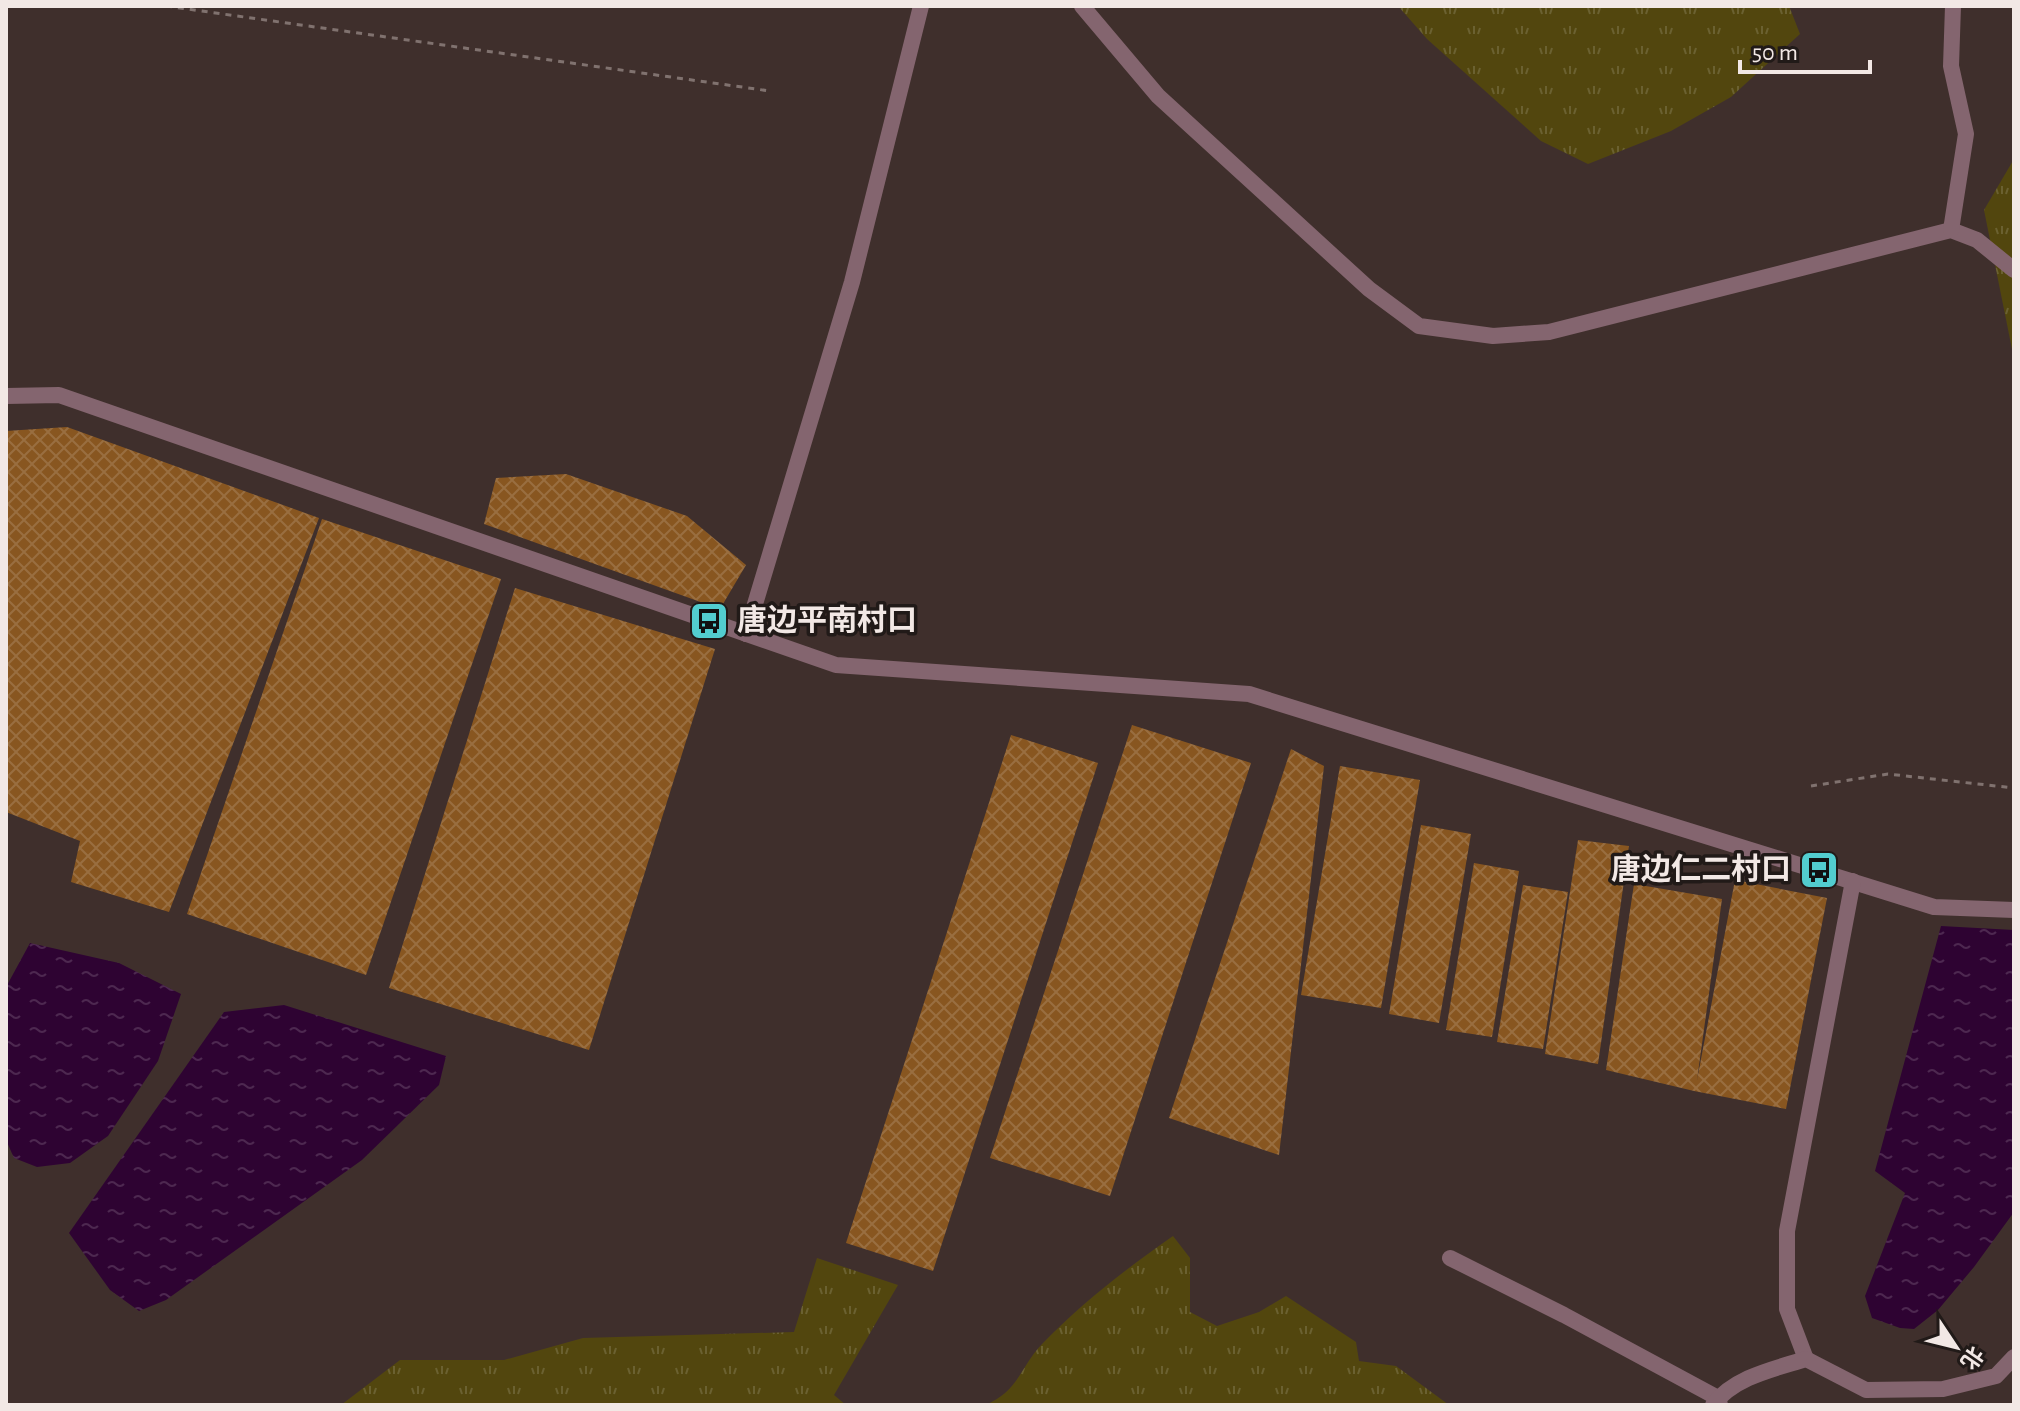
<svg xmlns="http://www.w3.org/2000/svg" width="2020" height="1411" viewBox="0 0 2020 1411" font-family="'Alegreya Sans','Noto Sans SC',sans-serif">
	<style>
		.grass { fill: url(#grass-tufts) }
		.water { fill: url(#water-ripples) }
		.building { fill: url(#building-cross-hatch) }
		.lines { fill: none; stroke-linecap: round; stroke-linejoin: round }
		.path { stroke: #80726f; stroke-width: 3; stroke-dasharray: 6 6; stroke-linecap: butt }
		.street { stroke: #84656f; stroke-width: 16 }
		.labels { text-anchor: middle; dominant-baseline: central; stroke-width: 7; stroke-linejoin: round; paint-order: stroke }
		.poi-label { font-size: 30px; font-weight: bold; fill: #f2e8e5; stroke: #211a18; text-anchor: start }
	</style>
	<defs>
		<pattern id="grass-tufts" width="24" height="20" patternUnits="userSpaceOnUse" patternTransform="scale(2)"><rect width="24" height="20" fill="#52460e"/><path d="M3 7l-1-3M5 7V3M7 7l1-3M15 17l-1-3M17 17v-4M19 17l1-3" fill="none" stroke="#6b6131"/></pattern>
		<pattern id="water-ripples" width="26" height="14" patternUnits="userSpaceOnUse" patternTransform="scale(2)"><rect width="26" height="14" fill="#2e0332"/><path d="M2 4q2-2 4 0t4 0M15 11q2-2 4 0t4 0" fill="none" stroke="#4d2850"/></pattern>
		<pattern id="building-cross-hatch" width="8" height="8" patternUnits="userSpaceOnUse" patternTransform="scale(2)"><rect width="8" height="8" fill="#885620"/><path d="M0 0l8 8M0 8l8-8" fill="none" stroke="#996e40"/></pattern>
	</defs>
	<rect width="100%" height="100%" fill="#3f2f2c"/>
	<g class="grass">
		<path d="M1398,6H1789L1800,34L1731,97L1671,131L1588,164L1541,141L1427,39Z"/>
		<path d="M2014,159V359L1984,210Z"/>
		<path d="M1173,1236L1190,1258V1312L1217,1326L1259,1312L1286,1296L1356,1342L1359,1361L1396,1366L1449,1405H985C1020,1390 1019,1368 1043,1343C1082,1303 1127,1268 1173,1236Z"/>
		<path d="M817,1258L898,1285L834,1395L846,1405H341L400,1360H504L583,1338L794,1332Z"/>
	</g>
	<g class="water">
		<path d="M1941,926L2014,930V1212L1974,1267L1938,1310L1914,1329L1900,1328L1872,1318L1865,1296L1905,1193L1875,1171Z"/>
		<path d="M30,943L119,963L181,994L158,1061L108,1136L70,1163L37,1167L14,1158L6,1140V987Z"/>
		<path d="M284,1005L446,1056L439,1085L362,1160L166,1300L139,1311L110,1290L69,1233L224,1012Z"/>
	</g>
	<g class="building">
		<path d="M67,427L319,518L169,912L71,882L80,841L6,812V431Z"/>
		<path d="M566,474L687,516L746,565L720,609L484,524L496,478Z"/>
		<path d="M322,519L501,579L366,975L187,914Z"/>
		<path d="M515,588L715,649L589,1050L389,988Z"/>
		<path d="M1132,725L1251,763L1110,1196L990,1158Z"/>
		<path d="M1011,735L1098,763L933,1271L846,1243Z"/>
		<path d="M1291,749L1324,766L1279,1155L1169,1118Z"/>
		<path d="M1340,766L1420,780L1381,1008L1301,995Z"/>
		<path d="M1421,825L1471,834L1439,1023L1389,1014Z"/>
		<path d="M1578,840L1629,846L1598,1064L1545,1054Z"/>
		<path d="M1474,863L1519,871L1492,1037L1446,1030Z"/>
		<path d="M1735,880L1827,898L1786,1109L1694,1091L1606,1070L1634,884L1722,899L1697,1080Z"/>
		<path d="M1523,885L1568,892L1543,1049L1497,1042Z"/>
	</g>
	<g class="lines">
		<g class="path">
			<path d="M166,6L770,91"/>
			<path d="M1811,786L1888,774L2014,788"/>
		</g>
		<g class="street">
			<path d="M1082,6L1158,96L1369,289L1419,326L1493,336L1549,332L1951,230L1977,240L2014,270"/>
			<path d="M1951,230L1966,134L1951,66L1953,6"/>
			<path d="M6,396L59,395L836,665L1249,694L1934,907L2014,910"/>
			<path d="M746,634L852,282L921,6"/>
			<path d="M1450,1258L1564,1315L1718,1398L1720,1405"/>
			<path d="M1806,1359L1787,1309V1231L1853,881"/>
			<path d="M1713,1405C1734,1377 1774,1369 1806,1359L1866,1390L1943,1389L1996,1376L2014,1357"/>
		</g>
	</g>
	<defs>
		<symbol id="bus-square" viewBox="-11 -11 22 22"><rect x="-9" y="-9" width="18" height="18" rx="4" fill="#52cdcf" stroke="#211a18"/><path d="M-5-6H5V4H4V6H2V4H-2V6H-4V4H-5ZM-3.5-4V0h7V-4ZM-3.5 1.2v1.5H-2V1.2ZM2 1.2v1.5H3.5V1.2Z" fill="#111"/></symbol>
	</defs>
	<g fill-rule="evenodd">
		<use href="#bus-square" x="687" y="599" width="44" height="44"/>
		<use href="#bus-square" x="1797" y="848" width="44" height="44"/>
	</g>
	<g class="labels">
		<g class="poi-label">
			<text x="737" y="621">唐边平南村口</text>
			<text x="1791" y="870" text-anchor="end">唐边仁二村口</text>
		</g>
	</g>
	<rect width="2020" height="1411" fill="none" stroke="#f2e8e5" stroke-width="16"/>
	<g transform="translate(1956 1347) rotate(125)" stroke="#211a18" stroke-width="6" paint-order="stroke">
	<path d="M0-6L14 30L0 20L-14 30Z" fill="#f2e8e5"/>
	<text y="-12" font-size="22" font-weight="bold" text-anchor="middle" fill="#f2e8e5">北</text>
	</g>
	<path d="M1740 60v12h130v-12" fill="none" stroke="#f2e8e5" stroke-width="4"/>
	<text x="1752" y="60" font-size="24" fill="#f2e8e5" stroke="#211a18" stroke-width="6" paint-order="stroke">50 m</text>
</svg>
